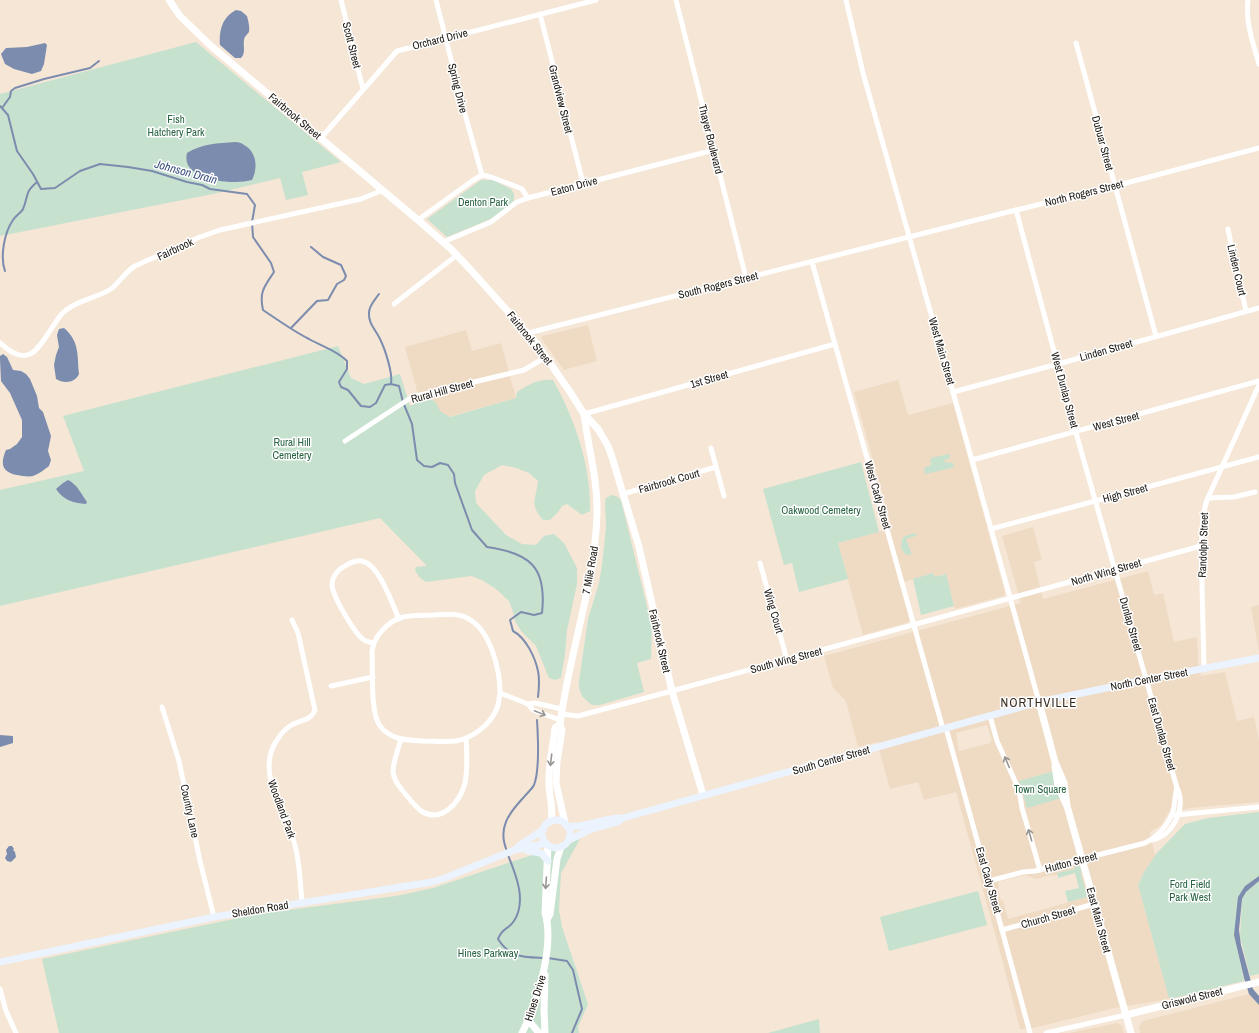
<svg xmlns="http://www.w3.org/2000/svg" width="1259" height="1033" viewBox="0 0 1259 1033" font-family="'Archivo Narrow',sans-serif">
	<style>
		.built { fill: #efdbc4; fill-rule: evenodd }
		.green { fill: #c7e1cf }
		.water { fill: #7c8cae }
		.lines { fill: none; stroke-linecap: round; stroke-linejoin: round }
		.stream { stroke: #7c8cae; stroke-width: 2 }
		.minor { stroke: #fff; stroke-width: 5 }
		.tertiary { stroke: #fff; stroke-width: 7 }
		.secondary { stroke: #ebf3fe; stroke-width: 7 }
		.oneway { stroke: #989693 }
		.labels { text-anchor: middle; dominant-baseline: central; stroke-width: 3; stroke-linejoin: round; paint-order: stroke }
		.street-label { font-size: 11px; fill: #1b1610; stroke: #fff }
		.park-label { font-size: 11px; fill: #276341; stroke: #fff }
		.water-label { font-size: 12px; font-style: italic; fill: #394f7f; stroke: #fff }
		.quarter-label { font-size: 13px; letter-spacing: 1px; fill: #362b1f; stroke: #fff }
	</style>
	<rect width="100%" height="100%" fill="#f5e6d6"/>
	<g class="built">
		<path d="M588,325L597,361L564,370L541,338L542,336Z"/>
		<path d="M466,330L472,351L501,343L516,398L426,423L405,347Z"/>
		<path d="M898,380L908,415L953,403L1005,593L1003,596L955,609L945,574L935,577L933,573L900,583L910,620L906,623L863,635L838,543L892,528L854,392Z"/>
		<path d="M1033,527L1042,560L1034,562L1043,599L1148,571L1154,595L1163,593L1174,642L1197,637L1198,661L1201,676L1225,672L1237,721L1254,717L1259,740V802L1191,808L1169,812L1161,825L1150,832L1155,856L1144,872L1138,885L1168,995L1170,999L1115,1008L1033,1028L1020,1029L1002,959L956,792L924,800L918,782L890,789L877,742L858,747L846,701L833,688L824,656L1021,603L1002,536ZM987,725L992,740L990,743L959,751L956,733ZM1076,869L1084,898L1008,919L1003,900L1001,901L998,888H999L998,882L1025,875L1036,879L1052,875L1053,876Z"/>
		<path d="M1259,605V652L1251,607Z"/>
		<path d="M1249,994L1259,1005V1033H1140L1139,1027L1143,1021Z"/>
		<path d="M1117,1023L1122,1026L1124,1033H1069Z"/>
	</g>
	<g class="green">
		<path d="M196,42L341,162L302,172L308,195L286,200L280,178L213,194L0,236V94Z"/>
		<path d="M481,180H493L511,189L514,194V201L493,218L447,237L427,219Z"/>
		<path d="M338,346L351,378L364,384L400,374L410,406C419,401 425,398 435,401L440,411L450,417L516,398L517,392C528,385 539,378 553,380C575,419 591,466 590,511L582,515L567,504L562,506L558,512L550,520H543C529,504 536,500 538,481L529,473L516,468L502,465L484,475L475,491L476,503L506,535L522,544L536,545L544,536L554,534L564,543L577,568V584L567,630L565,654L561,678L555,680L549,678L536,646L521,631L515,621L513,612L509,601L496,589L482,580L471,576L426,582L419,577L415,570L416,567L427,566L380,518L0,606V490L84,471L63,416Z"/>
		<path d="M949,454H950L949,459L945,460L944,462L953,463L954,466L952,468L925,474L924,468L931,465L932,463H930L931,458Z"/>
		<path d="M861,462L879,532L838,543L848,579L799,592L792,563L784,565L763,489Z"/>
		<path d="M612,495L616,496L621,500L652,627L651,659L637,663L644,692L600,705H592L588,702L582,696L579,688V681L588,619L599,583L602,565L606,528L605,501L606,498Z"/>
		<path d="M916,533V536L906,539L912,555L905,554L901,548L902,539L905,536Z"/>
		<path d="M933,573L935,577L946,574L954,606L921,615L913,579Z"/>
		<path d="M1054,771L1062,798L1027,808L1019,781Z"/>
		<path d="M1259,812V876L1245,886L1235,932V938L1244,981L1170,999L1168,995L1138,885L1144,872L1157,853L1185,824L1208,818Z"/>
		<path d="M580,839L561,873L559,910L562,927L588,1004L578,1027L579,1033H59L42,959L257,914L396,896L433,888Z"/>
		<path d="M1074,864L1079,866L1082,870L1081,874L1087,897L1068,902L1065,891L1079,888L1075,873L1058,878L1057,873L1075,869Z"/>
		<path d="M1259,881V974L1250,976L1240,937L1242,899L1246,892Z"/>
		<path d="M978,891L987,925L889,951L880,917Z"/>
		<path d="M819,1019L820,1033H768Z"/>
	</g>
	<g class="water">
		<path d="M236,10L241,11L247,16C248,20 250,27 249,32C247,35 244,37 244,40C243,47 246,53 241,58H235L220,45C219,31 222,17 236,10Z"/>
		<path d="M45,43L47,45L44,64L41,71L32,74L14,69L5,64L1,54L6,48L27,47Z"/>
		<path d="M235,142C238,142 242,143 244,145C257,152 258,168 252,180C247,181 241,182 236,182C219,182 181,177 187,153C201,144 218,143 235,142Z"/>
		<path d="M64,328C80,342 77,355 79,374C75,383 64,384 56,379L54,365L56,355L59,347L57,335L59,329Z"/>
		<path d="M3,354L7,357L13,370L21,371L26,374L30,379L37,396L39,408L43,412L51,436L48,451L51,460L49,466C45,469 39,474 33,476C29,477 22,476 17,475C2,472 0,464 6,450L10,449L17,444L22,437V420L10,393L1,381L0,359V356Z"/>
		<path d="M68,480C77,484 82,495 87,502L86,504C73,503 63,500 56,489L63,483Z"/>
		<path d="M0,735L13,736V743L0,747Z"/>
		<path d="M9,846H12L14,849L13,850L15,852L16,857L11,862L7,861L5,858L7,854L6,850Z"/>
		<path d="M1259,876V881L1246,892L1242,899L1239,930L1241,945L1253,989L1259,996V1005L1249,994L1244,978L1234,935L1238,897L1245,886Z"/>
	</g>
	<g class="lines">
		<g class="stream">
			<path d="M0,106L8,115L17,151L33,174L41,189L55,188L80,171L100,164L128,167L152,171L187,182L202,185L210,189L247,194L255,205L252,222L253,237L271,263L274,272C264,287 259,292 263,310C278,320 293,331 309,339C323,347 336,350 347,361V369L339,382L341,387L348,390L361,406L370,407L376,403L385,385L391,384L399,386L403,402L412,424L417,460L424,466L432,467L440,463L448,465L454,474L455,483L472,530L487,547C530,553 547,567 542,613L534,615L521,612L510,620L513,631C526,638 535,657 538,671C540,680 539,688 538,697"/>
			<path d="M2,108L10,97L11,91L15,88L44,79L90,68L99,61"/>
			<path d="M5,271C0,257 4,233 13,220C15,216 21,213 23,209C29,195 24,193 37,182"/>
			<path d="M379,294C375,300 369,305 369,313C368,323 376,330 380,339C385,349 393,373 391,384"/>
			<path d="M291,328L317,301L328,300L337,284L344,280L346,276L341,265L323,257L311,247"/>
			<path d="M507,851C497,828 509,813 524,797C527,793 532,789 534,785C540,770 538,736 537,720"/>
			<path d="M508,855C516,875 527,901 514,921C509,929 502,928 498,939C510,958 523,957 544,958"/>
			<path d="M548,958L567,961L573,970L582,1009L572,1033"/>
		</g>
		<g class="minor">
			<path d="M341,0L363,89"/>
			<path d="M436,0L463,107L482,175"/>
			<path d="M676,0L746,278"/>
			<path d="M846,0L863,73L953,392L1039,702"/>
			<path d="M1248,0C1245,22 1253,43 1259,64"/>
			<path d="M540,14L583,183"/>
			<path d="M1076,43L1156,336"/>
			<path d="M321,138L397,51L596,0"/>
			<path d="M1016,210L1078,440L1177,788C1187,807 1173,837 1151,840"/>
			<path d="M418,220L472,181L482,175L491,177L515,186L522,189L528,198"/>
			<path d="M1228,229L1232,249L1246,311"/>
			<path d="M443,242L491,222L517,202L528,198L714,150"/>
			<path d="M812,262L943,729"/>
			<path d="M394,304L457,255"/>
			<path d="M528,333L1008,212L1115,186L1259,148"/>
			<path d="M0,343C8,350 19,359 30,354C39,351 53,325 60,316C72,301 95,299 111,289C120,282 125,272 135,266L200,237L220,230L361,199L383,190"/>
			<path d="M953,392L1058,364L1259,308"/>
			<path d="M584,414L835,344"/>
			<path d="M345,441L409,399L416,396L524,370L546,357"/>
			<path d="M711,448L724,496"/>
			<path d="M972,460L1259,381"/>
			<path d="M623,494L716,467"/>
			<path d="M1208,498L1234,497L1255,492"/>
			<path d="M991,529L1259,457"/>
			<path d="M760,563L787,660"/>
			<path d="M292,620L298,633L315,710C311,721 299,720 290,726C282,731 274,743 271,752C262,784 287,813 294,842C300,861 300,882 302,902"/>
			<path d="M373,643C370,642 367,642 364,640C355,634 333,597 332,585C332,577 338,569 345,566C349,563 357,560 362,561C380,565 392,604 399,619"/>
			<path d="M1204,668L1201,546L1203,515L1207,500L1259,385"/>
			<path d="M331,686L373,677"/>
			<path d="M500,693C499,697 499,703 497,708C491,724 473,738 456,741C445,742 433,741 422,741C406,740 391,740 380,726C370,713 373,669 372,651C374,636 388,621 403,617C413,615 424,615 434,615C447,614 460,612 472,621C491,634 500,670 500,693L528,704"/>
			<path d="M162,707L179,761L200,861L214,917"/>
			<path d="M561,714L578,716L672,691L1201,546"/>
			<path d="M990,716L997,741L1019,790L1022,808L1040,870"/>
			<path d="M560,720L533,710L528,704L535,703L562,709"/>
			<path d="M946,728L1002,930L1030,1033"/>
			<path d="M401,739C398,750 393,761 393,772C394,781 401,789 407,796C411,801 416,807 421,811C442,824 460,802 465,783C468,768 467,753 466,738"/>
			<path d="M1175,815L1259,807"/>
			<path d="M989,881L1023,872L1035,871L1145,843C1159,836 1171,822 1174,807C1175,800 1175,794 1177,788"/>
			<path d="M1002,930L1094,904"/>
			<path d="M0,989L6,1011L16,1033"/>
			<path d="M1046,1033L1126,1015"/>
		</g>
		<g class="tertiary">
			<path d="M169,0L180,16L211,46L418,220L451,249L470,269L537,344L570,392L584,414L598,429L608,446L612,457L639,547L672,691L703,795"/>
			<path d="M1039,702L1055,762L1064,783L1067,806L1131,1033"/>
			<path d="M1055,766L1058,786L1066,804"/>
			<path d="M551,821C554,806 549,799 549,784C548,766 553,746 555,728L560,724"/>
			<path d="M565,823L556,783L557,762L562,730L560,724C569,654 595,584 597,514C598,480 588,447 584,414"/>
			<path d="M547,920L550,914L557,859L561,847"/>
			<path d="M545,975L544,1010L545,1033"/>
			<path d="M1126,1015L1259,982"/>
			<path d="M529,1021L539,1033"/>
			<path d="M522,1033C537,1003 555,946 545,913L548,845"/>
		</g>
		<g class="secondary">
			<circle cx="556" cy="834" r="14"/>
			<path d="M567,826C583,829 605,817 623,818L1039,702L1154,678L1259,658"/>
			<path d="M569,840L591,829L617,822L623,818"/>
			<path d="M524,848L528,851L541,853L548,861"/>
			<path d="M517,849H521L546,843"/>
			<path d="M0,962L214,917L432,882L445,878L517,849L520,845L543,830"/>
		</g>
	</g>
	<defs><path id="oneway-shaft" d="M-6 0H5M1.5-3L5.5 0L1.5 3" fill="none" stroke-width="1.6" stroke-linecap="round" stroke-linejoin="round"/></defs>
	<g class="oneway">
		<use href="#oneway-shaft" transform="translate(540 713) rotate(22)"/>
		<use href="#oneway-shaft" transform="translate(551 760) rotate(97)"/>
		<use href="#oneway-shaft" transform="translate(1007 762) rotate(-113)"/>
		<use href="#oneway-shaft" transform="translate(1030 835) rotate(-106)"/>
		<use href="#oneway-shaft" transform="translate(546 883) rotate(94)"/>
	</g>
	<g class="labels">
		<g class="street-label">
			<text transform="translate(440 39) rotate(-14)">Orchard Drive</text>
			<text transform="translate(352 45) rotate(76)">Scott Street</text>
			<text transform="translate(458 88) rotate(76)">Spring Drive</text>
			<text transform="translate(561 99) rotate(76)">Grandview Street</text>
			<text transform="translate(295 116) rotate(40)">Fairbrook Street</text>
			<text transform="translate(711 139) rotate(76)">Thayer Boulevard</text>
			<text transform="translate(1103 143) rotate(75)">Dubuar Street</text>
			<text transform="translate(574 186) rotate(-15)">Eaton Drive</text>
			<text transform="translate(1084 193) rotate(-14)">North Rogers Street</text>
			<text transform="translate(175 249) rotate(-25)">Fairbrook</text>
			<text transform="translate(1237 270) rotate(77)">Linden Court</text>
			<text transform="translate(718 285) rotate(-14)">South Rogers Street</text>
			<text transform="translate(530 338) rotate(51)">Fairbrook Street</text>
			<text transform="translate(1106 350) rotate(-16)">Linden Street</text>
			<text transform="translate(942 351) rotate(74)">West Main Street</text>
			<text transform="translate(709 379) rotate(-16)">1st Street</text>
			<text transform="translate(1065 390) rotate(75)">West Dunlap Street</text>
			<text transform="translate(442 391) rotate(-15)">Rural Hill Street</text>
			<text transform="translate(1116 421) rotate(-15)">West Street</text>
			<text transform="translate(669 481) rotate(-16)">Fairbrook Court</text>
			<text transform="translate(1125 493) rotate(-15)">High Street</text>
			<text transform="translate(878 495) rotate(74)">West Cady Street</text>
			<text transform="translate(1203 545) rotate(-88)">Randolph Street</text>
			<text transform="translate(590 570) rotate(-80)">7 Mile Road</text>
			<text transform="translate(1106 572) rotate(-16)">North Wing Street</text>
			<text transform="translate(774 611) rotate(74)">Wing Court</text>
			<text transform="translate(1131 624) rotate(74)">Dunlap Street</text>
			<text transform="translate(660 641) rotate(77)">Fairbrook Street</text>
			<text transform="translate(786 660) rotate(-15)">South Wing Street</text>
			<text transform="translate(1149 679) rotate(-11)">North Center Street</text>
			<text transform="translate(1162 734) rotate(74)">East Dunlap Street</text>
			<text transform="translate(831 760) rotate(-16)">South Center Street</text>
			<text transform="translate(282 809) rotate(70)">Woodland Park</text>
			<text transform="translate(190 811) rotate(78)">Country Lane</text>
			<text transform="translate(1071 862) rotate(-15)">Hutton Street</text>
			<text transform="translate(989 880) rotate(74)">East Cady Street</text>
			<text transform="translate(260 909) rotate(-9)">Sheldon Road</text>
			<text transform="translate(1048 917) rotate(-16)">Church Street</text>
			<text transform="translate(1099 920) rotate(75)">East Main Street</text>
			<text transform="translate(535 998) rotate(-72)">Hines Drive</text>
			<text transform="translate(1192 998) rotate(-14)">Griswold Street</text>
		</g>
		<g class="park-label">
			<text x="176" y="119">Fish<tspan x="176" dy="13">Hatchery Park</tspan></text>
			<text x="483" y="202">Denton Park</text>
			<text x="292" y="442">Rural Hill<tspan x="292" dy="13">Cemetery</tspan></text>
			<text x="821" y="510">Oakwood Cemetery</text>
			<text x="1040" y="789">Town Square</text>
			<text x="1190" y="884">Ford Field<tspan x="1190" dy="13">Park West</tspan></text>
			<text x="488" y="953">Hines Parkway</text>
		</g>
		<g class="water-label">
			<text transform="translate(186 172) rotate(15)">Johnson Drain</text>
		</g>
		<g class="quarter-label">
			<text x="1039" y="702">NORTHVILLE</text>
		</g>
	</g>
</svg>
